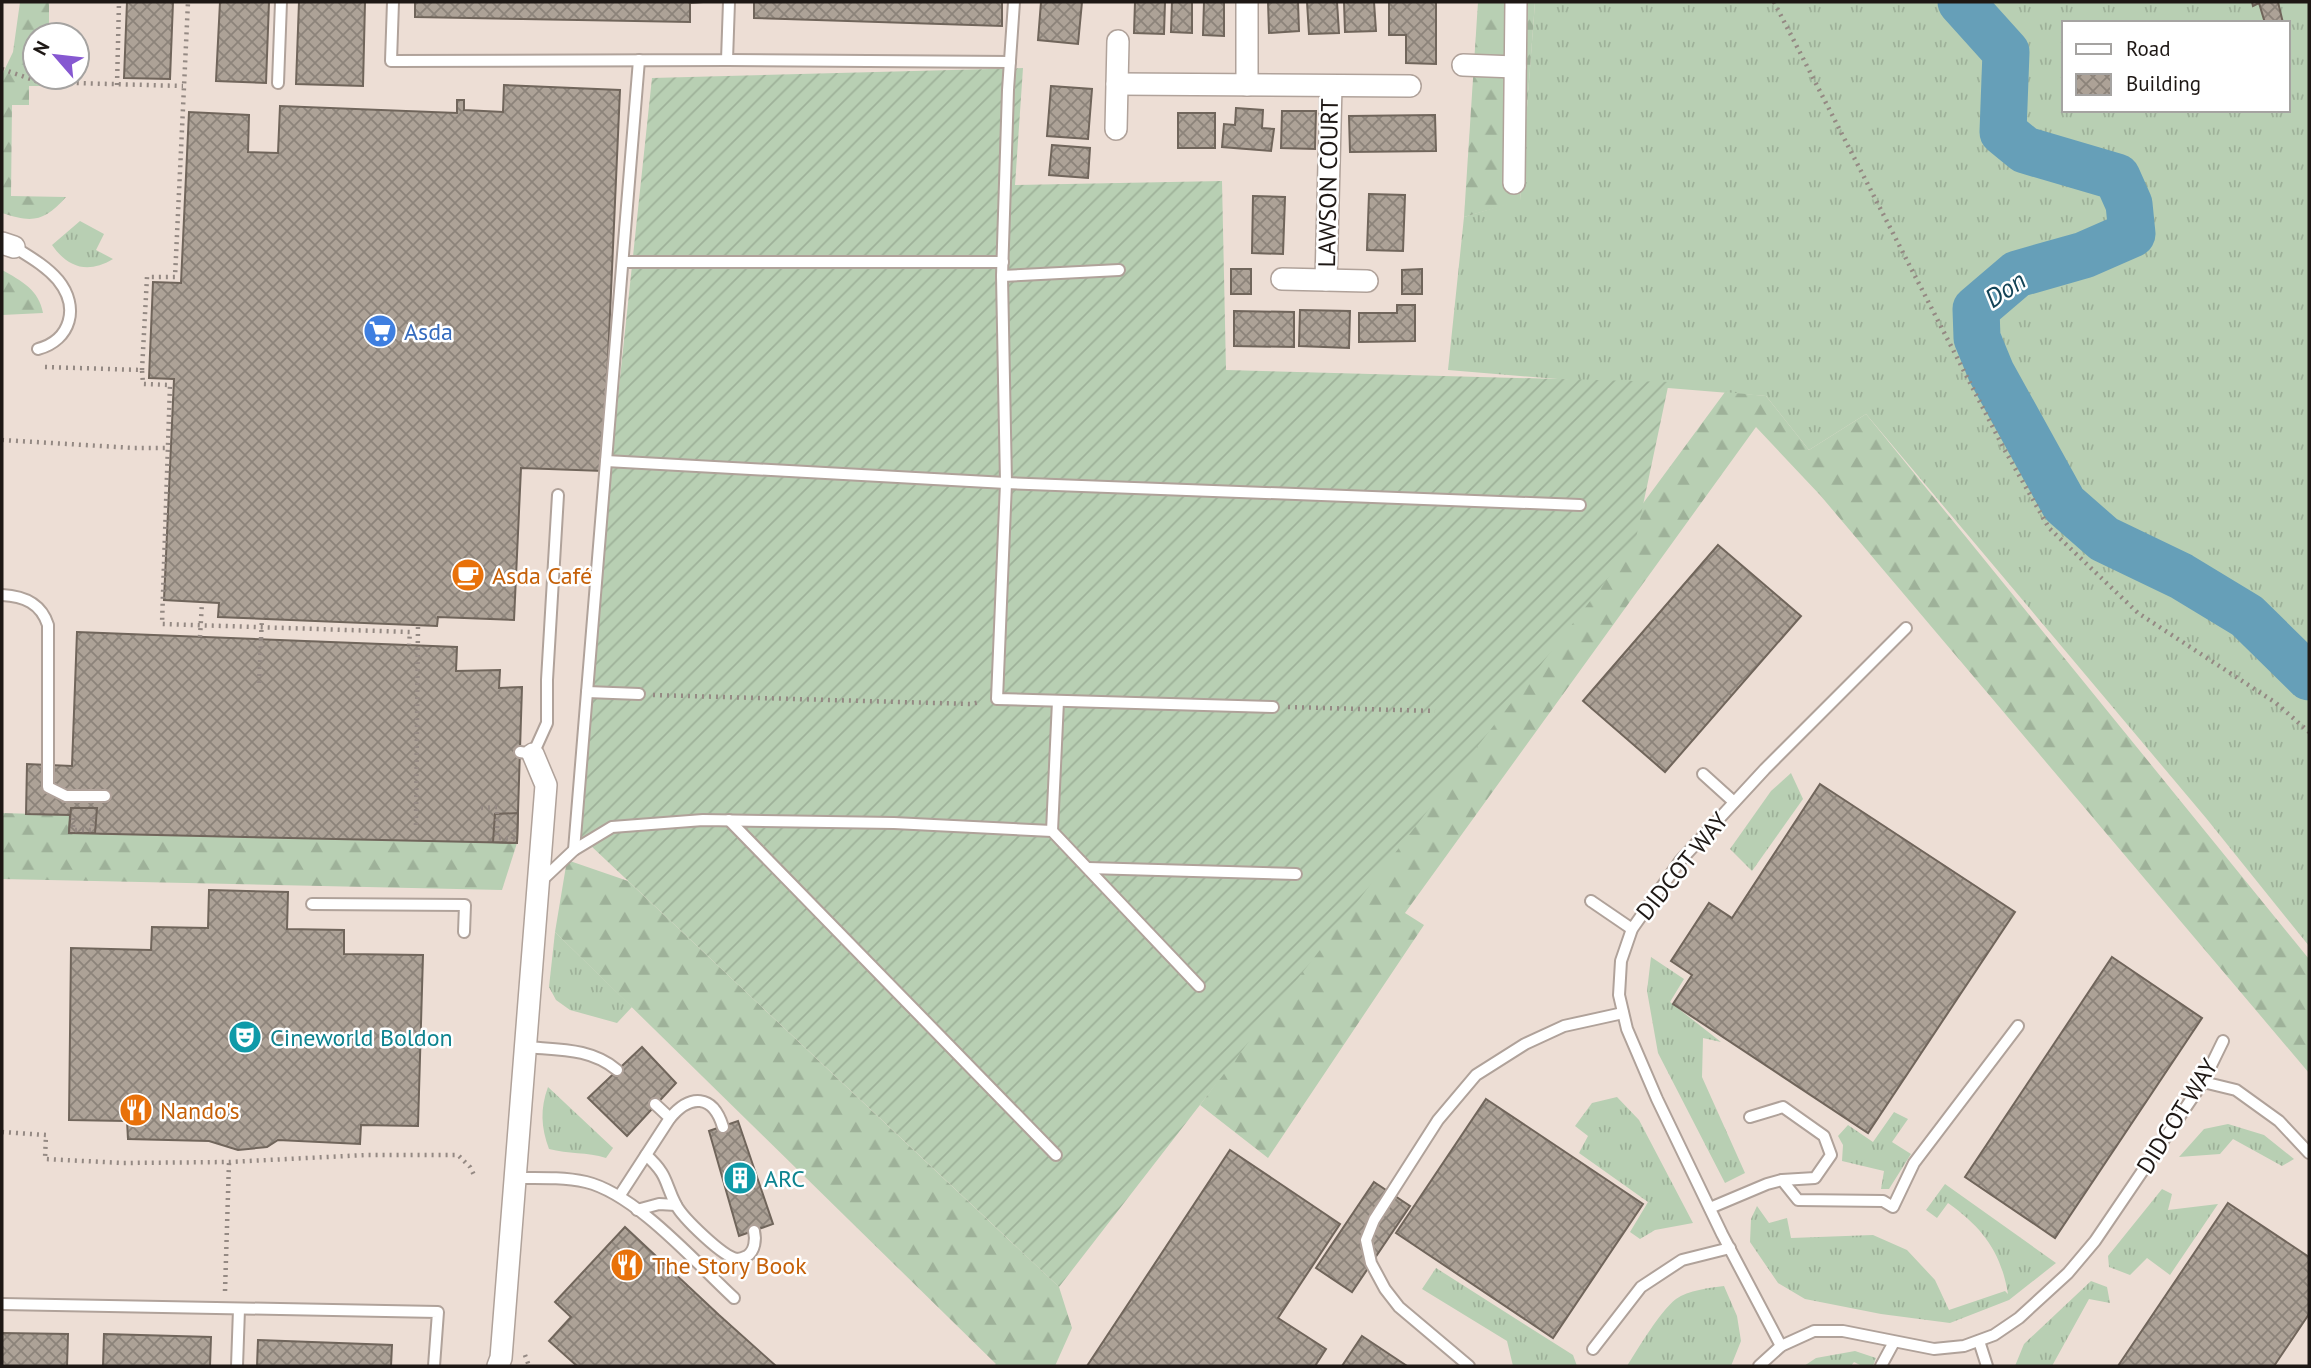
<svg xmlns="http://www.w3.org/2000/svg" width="2311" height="1368" viewBox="0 0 2311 1368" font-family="'PT Sans',sans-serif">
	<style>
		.grass { fill: url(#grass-tufts); fill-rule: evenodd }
		.forest { fill: url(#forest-firs) }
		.garden { fill: url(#garden-furrows) }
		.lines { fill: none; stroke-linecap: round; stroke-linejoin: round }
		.river { stroke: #669fb8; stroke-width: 47 }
		.building { fill: url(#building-cross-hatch); stroke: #70655b; stroke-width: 2 }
		.service-casing { stroke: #b0a29a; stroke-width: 14 }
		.minor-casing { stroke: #b0a29a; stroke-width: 24 }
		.path { stroke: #948983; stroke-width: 4.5; stroke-dasharray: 2 5; stroke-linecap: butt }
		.service { stroke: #fff; stroke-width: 10 }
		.minor { stroke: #fff; stroke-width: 21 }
		.path-bridge { stroke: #948983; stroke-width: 4.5; stroke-dasharray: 2 5; stroke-linecap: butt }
		.labels { text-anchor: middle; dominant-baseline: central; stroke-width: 5; stroke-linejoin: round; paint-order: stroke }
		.street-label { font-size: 24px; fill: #1e1815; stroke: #fff }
		.shop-label { font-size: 24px; fill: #366cbe; stroke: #fff; text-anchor: start }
		.food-label { font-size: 24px; fill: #c56008; stroke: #fff; text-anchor: start }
		.culture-label { font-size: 24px; fill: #0d838f; stroke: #fff; text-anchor: start }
		.water-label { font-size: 26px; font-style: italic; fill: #144457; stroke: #fff }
	</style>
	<defs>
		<pattern id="grass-tufts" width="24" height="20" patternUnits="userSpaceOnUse" patternTransform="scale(1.75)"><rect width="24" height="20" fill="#b8cfb3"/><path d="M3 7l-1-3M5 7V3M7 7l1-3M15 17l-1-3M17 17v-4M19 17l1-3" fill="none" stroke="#9eb199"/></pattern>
		<pattern id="forest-firs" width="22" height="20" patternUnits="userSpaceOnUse" patternTransform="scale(1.75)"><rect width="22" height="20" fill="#b8cfb3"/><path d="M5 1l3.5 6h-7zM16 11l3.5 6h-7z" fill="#9eb199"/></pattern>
		<pattern id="garden-furrows" width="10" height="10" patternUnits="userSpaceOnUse" patternTransform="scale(1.75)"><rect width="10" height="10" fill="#b8cfb3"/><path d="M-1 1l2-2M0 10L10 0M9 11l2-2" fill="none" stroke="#9eb199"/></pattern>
		<pattern id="building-cross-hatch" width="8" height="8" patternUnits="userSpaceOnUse" patternTransform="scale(1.75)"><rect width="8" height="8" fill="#ada297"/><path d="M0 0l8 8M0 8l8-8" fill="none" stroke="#8c837a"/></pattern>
	</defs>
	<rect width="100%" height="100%" fill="#edded5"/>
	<g class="grass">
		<path d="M1535,2H2309V946L2206,818L1866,414L1809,450L1766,396L1448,370L1464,217L1520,200ZM2064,23H2288V110H2064Z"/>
		<path d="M80,221L104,234L96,250L113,259C88,274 68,268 52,245Z"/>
		<path d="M1791,773L1803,799L1752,871L1730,849L1771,791Z"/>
		<path d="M555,932L632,1007L617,1023L570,1010L556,1000L549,987Z"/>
		<path d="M1651,957L1684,979L1670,1002L1721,1042L1703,1038L1702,1077L1745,1173L1725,1183L1658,1053L1647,991Z"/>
		<path d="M548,1087L613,1148L606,1158C587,1152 568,1154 549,1149C541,1127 540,1109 548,1087Z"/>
		<path d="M1617,1097L1639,1120L1693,1223L1655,1230L1640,1239L1630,1232L1648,1202L1579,1153L1588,1136L1575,1126L1592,1103Z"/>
		<path d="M1894,1112L1908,1119L1892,1142L1911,1154L1889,1189H1881L1884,1171L1842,1161L1843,1145L1838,1136L1848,1125L1873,1142Z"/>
		<path d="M2228,1124L2264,1135L2294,1159L2282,1166L2233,1139L2220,1154L2179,1157L2204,1129Z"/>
		<path d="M1945,1184L2056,1263L2009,1300L1950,1323L1881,1314L1805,1299L1778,1283L1750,1242L1751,1219L1757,1206L1769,1223L1787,1218L1791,1238L1873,1235L1907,1250L1935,1280L1949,1310L2005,1291L2008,1294C2001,1252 1983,1228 1948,1203L1937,1218L1926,1210Z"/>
		<path d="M2162,1189L2172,1194L2168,1210L2218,1204L2170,1275L2147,1258L2130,1275L2109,1267L2108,1256Z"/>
		<path d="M1436,1268L1573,1355L1577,1366H1513L1507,1341L1422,1289Z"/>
		<path d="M2091,1281L2107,1287L2110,1303L2089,1299L2052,1366H2015L2024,1344Z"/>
		<path d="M1724,1286L1737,1316L1741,1341L1731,1366H1627C1638,1349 1660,1311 1676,1299C1688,1290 1710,1288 1724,1286Z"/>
		<path d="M1855,1351L1876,1358L1873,1366H1862L1854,1362L1851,1366H1804L1816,1358Z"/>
	</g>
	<g class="forest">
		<path d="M20,2H49V35H35V77H48V86H29V105H12L11,196L66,197C44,222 32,223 2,213V75L13,52Z"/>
		<path d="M1478,2H1535L1520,201L1464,217Z"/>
		<path d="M2,270C22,281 39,290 43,313L2,315Z"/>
		<path d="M1725,392L1766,396L1809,450L1866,414L2309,959V1073L1820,495L1756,427L1405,913L1424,925L1268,1158L1200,1105Z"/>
		<path d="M2,813L70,815V833L517,843L502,890L2,879Z"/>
		<path d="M567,860L628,881L1059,1287L1072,1328L1055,1366H994L996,1364L555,932Z"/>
	</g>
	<path class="garden" d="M1023,68L1015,185L1222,181L1226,370L1669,382L1635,543L1059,1287L572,828L652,78Z"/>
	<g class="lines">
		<path class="river" d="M1961,2L2006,52L2003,132L2025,150L2117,177L2129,204L2132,234L2084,255L2017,274L1976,309L1977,338L1991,372L2064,504L2104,539L2181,576L2247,616L2309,677"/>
	</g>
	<g class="building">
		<path d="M127,2H173L170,79L124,78Z"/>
		<path d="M220,2H269L266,83L216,81Z"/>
		<path d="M299,2H365L363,86L296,84Z"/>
		<path d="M415,2H703L690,3V22L415,17Z"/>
		<path d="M754,2H1002V26L754,18Z"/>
		<path d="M1041,2H1082L1078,44L1038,40Z"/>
		<path d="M1135,2H1165L1164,34L1134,33Z"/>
		<path d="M1172,2H1192V33L1171,32Z"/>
		<path d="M1204,2H1224V36L1203,35Z"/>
		<path d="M1268,2H1298L1299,31L1269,33Z"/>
		<path d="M1307,2H1337L1339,33L1309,34Z"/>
		<path d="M1344,2H1374L1376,31L1345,32Z"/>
		<path d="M1389,2H1436V64L1406,63V35H1389Z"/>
		<path d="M2252,2H2278L2283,23H2265L2259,3L2253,6Z"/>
		<path d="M504,85L620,90L603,471L521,468L514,620L438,617L437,626L218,617L219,603L164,600L174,379L149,378L153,282L181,283L189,112L249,115L248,152L278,153L280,106L457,113V100H464V110L503,112Z"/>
		<path d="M1051,86L1092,89L1088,139L1047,136Z"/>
		<path d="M1236,108L1263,110L1262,128L1274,129L1271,151L1222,147L1224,124L1235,125Z"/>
		<path d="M1282,111H1316L1315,149L1281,148Z"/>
		<rect x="1178" y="113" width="37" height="35"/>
		<path d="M1435,115L1436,151L1350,152L1349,116Z"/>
		<path d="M1052,145L1090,148L1088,178L1049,175Z"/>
		<path d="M1369,194L1405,195L1403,251L1367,250Z"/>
		<path d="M1253,196L1285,197L1283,254L1252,253Z"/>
		<rect x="1231" y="269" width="20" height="25"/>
		<path d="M1422,269V294H1402V270Z"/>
		<path d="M1397,305H1415V341L1359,342V313H1397Z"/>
		<path d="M1300,310L1350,311L1349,348L1299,346Z"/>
		<path d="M1234,311L1294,312V347L1234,346Z"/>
		<path d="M1718,545L1801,616L1665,772L1583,701Z"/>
		<path d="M77,632L457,647L456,671L500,670L499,688L522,687L517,843L69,833L70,815L26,814L27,764L72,766Z"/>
		<path d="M1820,784L2015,912L1868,1133L1673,1004L1692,975L1671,961L1709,903L1732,918Z"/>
		<path d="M71,808H97L95,833H69Z"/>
		<path d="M518,813L517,843L493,842L495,814Z"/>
		<path d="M209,890L288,892L287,929L344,930V954L423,955L418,1126L361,1125L360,1144L278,1140L267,1147L238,1150L209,1141L128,1139L127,1121L69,1120L71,948L151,950L152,927L208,928Z"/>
		<path d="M2112,957L2202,1018L2055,1238L1965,1177Z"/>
		<path d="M642,1047L676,1083L627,1136L588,1098Z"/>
		<path d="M1486,1099L1643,1204L1553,1338L1396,1233Z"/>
		<path d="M738,1121L773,1224L739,1236L709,1131Z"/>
		<path d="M1230,1150L1340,1224L1278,1318L1326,1349L1315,1366H1087Z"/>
		<path d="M1374,1182L1410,1206L1352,1292L1316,1268Z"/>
		<path d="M2228,1203L2309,1257V1314L2274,1366H2118Z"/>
		<path d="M625,1227L719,1315L776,1366H577L549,1341L571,1317L555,1302Z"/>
		<path d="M2,1333L68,1334L67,1366H2Z"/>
		<path d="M104,1334L211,1337L210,1366H103Z"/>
		<path d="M1362,1336L1407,1366H1342Z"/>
		<path d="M258,1340L392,1345L391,1366H257Z"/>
	</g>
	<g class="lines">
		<defs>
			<g id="service">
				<path d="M393,2L391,61L727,60L729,2"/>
				<path d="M1014,2L1008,90L1002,276L1006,483L997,699L1273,707"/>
				<path d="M727,60L1010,62"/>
				<path d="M278,83L281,2"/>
				<path d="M14,247C30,257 46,266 58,280C80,307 71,340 38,349"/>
				<path d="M623,262H1003"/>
				<path d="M1002,276L1119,270"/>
				<path d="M606,461L1006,483L1580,505"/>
				<path d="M2,595C24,596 41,603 48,625V787L66,796H105"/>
				<path d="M587,692L639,694"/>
				<path d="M520,752L533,754L547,723V680L558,495"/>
				<path d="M1703,774L1734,802"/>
				<path d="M729,820L1056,1155"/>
				<path d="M1052,831L1058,701"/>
				<path d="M574,850L639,60"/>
				<path d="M1088,868L1296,874"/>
				<path d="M539,883L574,850L612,827L703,820L894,823L1052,831L1199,986"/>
				<path d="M1591,901L1632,929"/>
				<path d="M312,904L465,905L464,932"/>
				<path d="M526,1047C559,1050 591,1048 617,1070"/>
				<path d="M2203,1082L2236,1090L2279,1121L2309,1153"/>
				<path d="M1750,1117L1783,1107L1824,1136L1831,1155L1815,1178L1782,1180"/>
				<path d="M670,1118C690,1094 713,1094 723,1127"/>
				<path d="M646,1155C669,1176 664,1182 676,1205C683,1218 723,1257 737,1259C740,1259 745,1257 747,1256C755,1251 756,1239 754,1231"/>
				<path d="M516,1178C539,1178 563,1177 586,1182C636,1194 696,1263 734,1298"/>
				<path d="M620,1195L670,1118L655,1104"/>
				<path d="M1710,1208L1767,1184L1782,1180L1798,1200L1883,1201L1893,1207L1914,1163L2018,1026"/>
				<path d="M637,1210L659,1204L676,1205"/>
				<path d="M2,1304L438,1312L434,1366"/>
				<path d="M1979,1341L1987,1366"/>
				<path d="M1781,1346L1722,1234L1657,1099L1627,1029L1619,995L1621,961L1632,929L1680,861L1765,769L1906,628"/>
				<path d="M1593,1349L1641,1287L1682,1260L1730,1248"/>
				<path d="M237,1366L239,1309"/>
				<path d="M1469,1366L1399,1307L1385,1289L1371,1263L1366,1240L1374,1220L1438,1120L1476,1075L1525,1044L1564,1026L1623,1013"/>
				<path d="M1759,1366L1781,1346L1814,1331H1843L1934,1349L1964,1346L1994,1335L2019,1318L2068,1273L2095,1241L2203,1082L2223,1041"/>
				<path d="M1881,1366L1894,1342"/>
			</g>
			<g id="minor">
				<path d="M1247,2V85"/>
				<path d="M1463,65L1515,67"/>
				<path d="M1117,84L1410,86"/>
				<path d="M1116,129L1118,41"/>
				<path d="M1514,183L1516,2"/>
				<path d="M2,243L14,247"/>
				<path d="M1282,279L1367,281"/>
				<path d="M1326,280L1331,86"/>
				<path d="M498,1366L501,1358L546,785L533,754"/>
			</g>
		</defs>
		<use href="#service" class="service-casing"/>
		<use href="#minor" class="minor-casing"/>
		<g class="path">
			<path d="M1774,2L2003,447L2049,528L2138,613L2276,703L2309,732"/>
			<path d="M2,69L39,82L183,86"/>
			<path d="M117,85L119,2"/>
			<path d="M45,367L142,370L143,384L170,385L162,624L410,632L409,645"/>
			<path d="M142,370L147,277H175L188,2"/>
			<path d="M2,440L134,448H168"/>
			<path d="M200,637L202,602"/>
			<path d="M259,683L261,639"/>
			<path d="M653,695L971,704L980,702"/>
			<path d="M1288,707L1435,711"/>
			<path d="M481,808L497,807V838L513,839L514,829"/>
			<path d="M73,818V830H92L93,813"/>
			<path d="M416,825L418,625"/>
			<path d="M2,1132L46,1135L45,1159L123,1163L229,1162L366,1155H458L470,1167L475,1177"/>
			<path d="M225,1291L229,1162"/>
			<path d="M525,1355L529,1366"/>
		</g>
		<use href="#service" class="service"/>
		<use href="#minor" class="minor"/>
		<path class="path-bridge" d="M261,639L262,618"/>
	</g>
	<defs>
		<symbol id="supermarket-disc" viewBox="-11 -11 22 22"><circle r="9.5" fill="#3f7fe0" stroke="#fff"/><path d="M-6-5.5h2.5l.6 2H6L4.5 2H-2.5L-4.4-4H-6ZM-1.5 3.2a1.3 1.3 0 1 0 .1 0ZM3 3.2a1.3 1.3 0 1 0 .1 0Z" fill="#fff"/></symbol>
		<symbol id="cafe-disc" viewBox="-11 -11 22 22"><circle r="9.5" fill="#e8710a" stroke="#fff"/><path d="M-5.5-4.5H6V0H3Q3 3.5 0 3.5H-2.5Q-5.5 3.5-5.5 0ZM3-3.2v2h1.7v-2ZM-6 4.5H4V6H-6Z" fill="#fff"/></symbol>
		<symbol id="theatre-disc" viewBox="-11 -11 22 22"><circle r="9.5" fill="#0f9aa8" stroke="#fff"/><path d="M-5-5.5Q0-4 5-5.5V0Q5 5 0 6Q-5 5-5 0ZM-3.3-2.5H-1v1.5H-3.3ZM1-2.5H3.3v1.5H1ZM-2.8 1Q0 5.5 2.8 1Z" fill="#fff"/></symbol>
		<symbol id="restaurant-disc" viewBox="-11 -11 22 22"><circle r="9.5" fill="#e8710a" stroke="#fff"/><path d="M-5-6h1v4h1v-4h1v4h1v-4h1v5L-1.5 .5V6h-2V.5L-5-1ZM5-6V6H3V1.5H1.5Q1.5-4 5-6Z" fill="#fff"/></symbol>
		<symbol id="building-disc" viewBox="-11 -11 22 22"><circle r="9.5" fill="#0f9aa8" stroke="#fff"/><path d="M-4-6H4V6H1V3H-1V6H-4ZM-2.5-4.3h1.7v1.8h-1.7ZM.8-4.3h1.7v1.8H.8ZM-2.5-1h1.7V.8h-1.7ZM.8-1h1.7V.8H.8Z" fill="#fff"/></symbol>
	</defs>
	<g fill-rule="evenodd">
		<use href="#supermarket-disc" x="361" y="312" width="38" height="38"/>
		<use href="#cafe-disc" x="449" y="556" width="38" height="38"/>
		<use href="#theatre-disc" x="226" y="1018" width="38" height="38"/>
		<use href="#restaurant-disc" x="117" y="1091" width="38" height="38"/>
		<use href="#building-disc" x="721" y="1159" width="38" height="38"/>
		<use href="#restaurant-disc" x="608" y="1246" width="38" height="38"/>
	</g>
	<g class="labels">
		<g class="street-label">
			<text transform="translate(1328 183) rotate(-89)">LAWSON COURT</text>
			<text transform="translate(1682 866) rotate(-51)">DIDCOT WAY</text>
			<text transform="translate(2177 1116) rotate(-58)">DIDCOT WAY</text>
		</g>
		<g class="shop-label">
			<text x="404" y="331">Asda</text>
		</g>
		<g class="food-label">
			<text x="492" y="575">Asda Café</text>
			<text x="160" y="1110">Nando's</text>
			<text x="652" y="1265">The Story Book</text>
		</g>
		<g class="culture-label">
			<text x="270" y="1037">Cineworld Boldon</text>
			<text x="764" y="1178">ARC</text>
		</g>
		<g class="water-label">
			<text transform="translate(2005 289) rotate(-34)">Don</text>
		</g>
	</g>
	<rect width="2311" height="1368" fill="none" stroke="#1e1815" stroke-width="7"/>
	<rect x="2062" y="21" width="228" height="91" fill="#ffffff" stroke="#a5a3a1" stroke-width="2"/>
	<rect x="2076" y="44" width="35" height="10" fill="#ffffff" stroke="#a5a3a1" stroke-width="2"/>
	<text x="2126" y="56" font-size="21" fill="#1e1815">Road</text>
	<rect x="2076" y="74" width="35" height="21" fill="url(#building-cross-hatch)" stroke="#a5a3a1" stroke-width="2"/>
	<text x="2126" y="91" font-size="21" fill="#1e1815">Building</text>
	<g transform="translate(56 56) rotate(298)"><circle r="33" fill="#ffffff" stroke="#a5a3a1" stroke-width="2"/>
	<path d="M0-5L12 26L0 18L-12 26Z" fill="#8658d1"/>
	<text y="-10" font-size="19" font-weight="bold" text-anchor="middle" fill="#1e1815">N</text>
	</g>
</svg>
